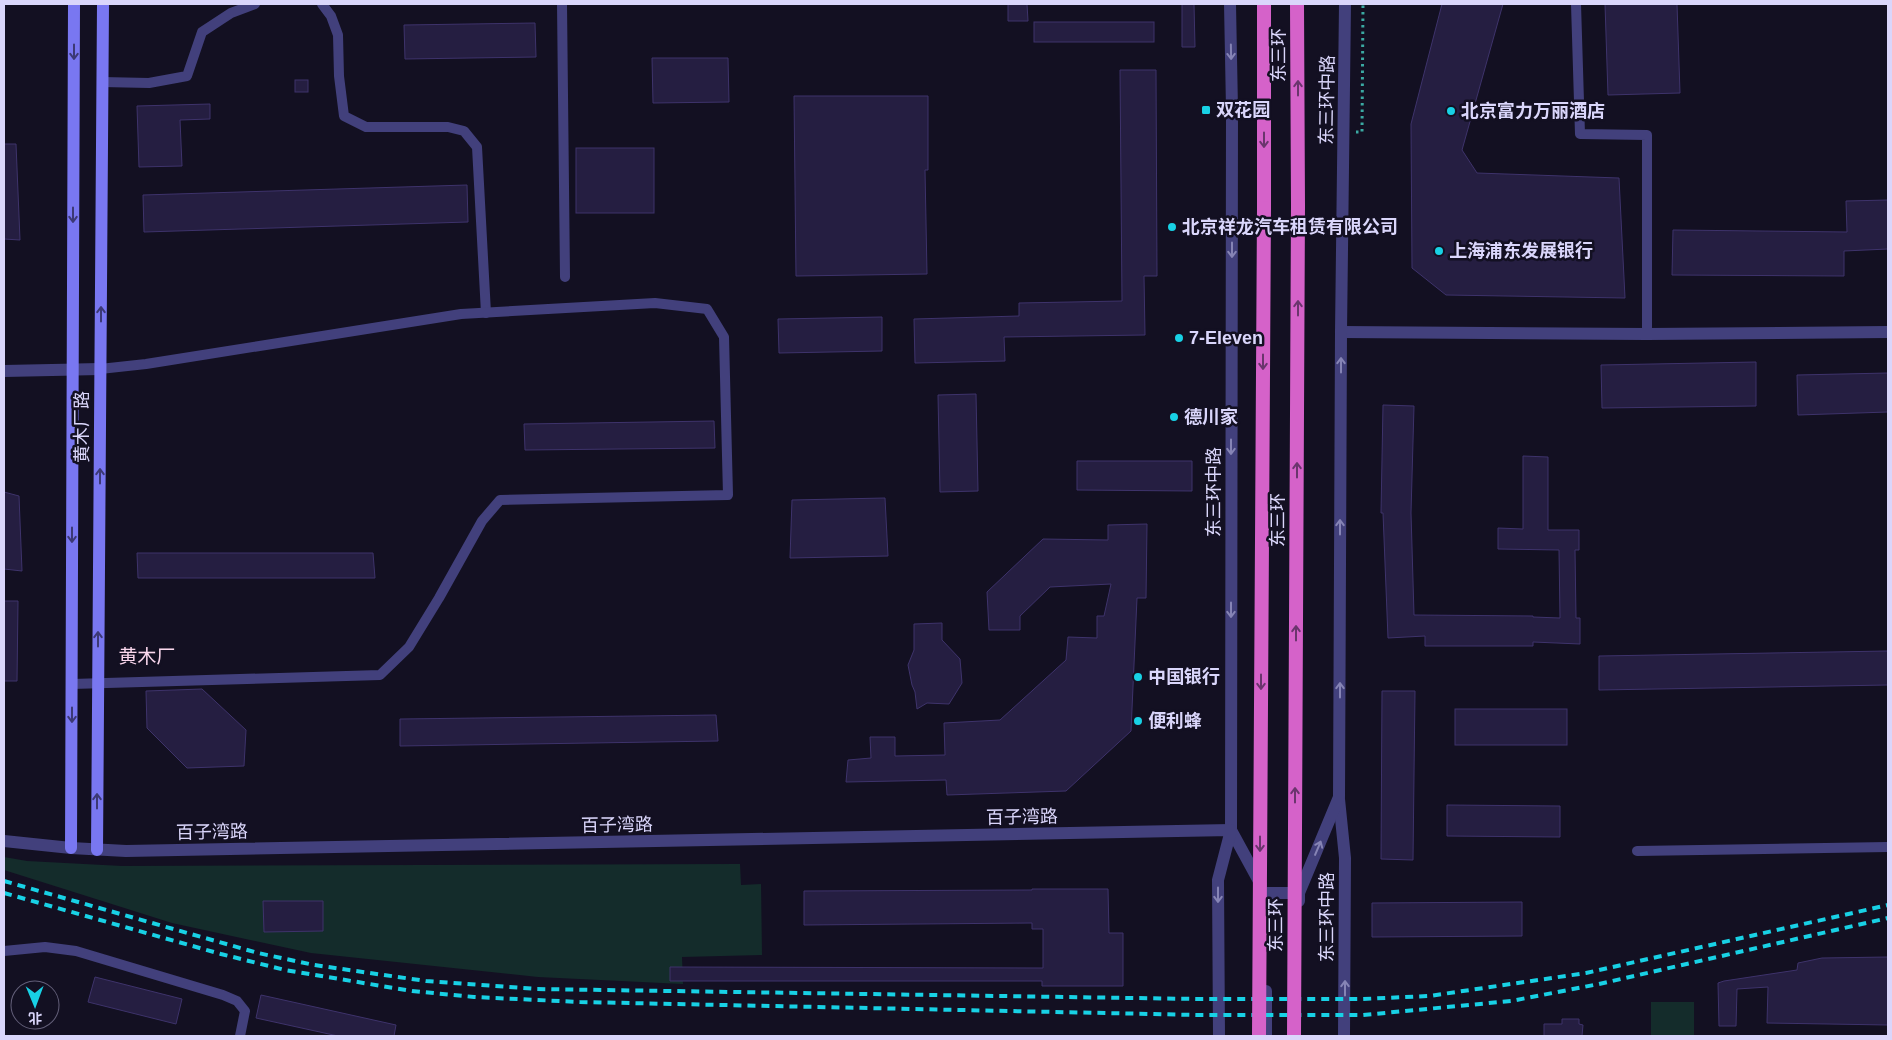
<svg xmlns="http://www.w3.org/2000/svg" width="1892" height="1040" viewBox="0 0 1892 1040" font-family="Arial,'Noto Sans SC',sans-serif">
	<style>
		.green { fill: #142c2b }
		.building { fill: #251e41; stroke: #3e336b }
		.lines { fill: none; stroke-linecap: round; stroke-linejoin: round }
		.path { stroke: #3ba9a2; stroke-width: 3; stroke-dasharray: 2.5 4; stroke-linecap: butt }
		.service { stroke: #42407c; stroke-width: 10 }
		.minor { stroke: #42407c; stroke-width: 12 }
		.tertiary { stroke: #42407c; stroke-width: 12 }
		.secondary { stroke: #7977f1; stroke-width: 12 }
		.trunk { stroke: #d562c9; stroke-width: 14 }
		.rail { stroke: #18d1e5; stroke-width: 4; stroke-dasharray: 8 6; stroke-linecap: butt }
		.trunk-bridge { stroke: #d562c9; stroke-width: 14 }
		.oneway { stroke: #3c3975 }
		.oneway2 { stroke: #8684b5 }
		.oneway3 { stroke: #6a356d }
		.poi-dot { fill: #18d1e5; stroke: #131022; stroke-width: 2 }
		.labels { text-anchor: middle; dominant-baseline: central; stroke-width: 5; stroke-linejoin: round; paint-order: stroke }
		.street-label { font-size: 18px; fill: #dad6fb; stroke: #131022 }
		.poi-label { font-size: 18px; font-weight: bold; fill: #dad6fb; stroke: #131022; text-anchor: start }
		.neighbourhood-label { font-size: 19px; fill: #fbd8ee; stroke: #131022 }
	</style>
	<rect width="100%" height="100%" fill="#131022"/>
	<g class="green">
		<path d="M4,857L27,861L122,866L740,864L741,885L761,884L762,955L682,957L683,984L538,977L311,953L172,923L4,870Z"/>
		<rect x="1651" y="1002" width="43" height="34"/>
	</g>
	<g class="building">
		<path d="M1008,4H1027L1028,21H1008Z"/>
		<path d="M1182,4H1194L1195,47H1182Z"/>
		<path d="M1442,4H1503L1462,150L1477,173L1619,178L1625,298L1446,295L1412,268L1411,124Z"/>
		<path d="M1605,4H1677L1680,93L1608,95Z"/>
		<rect x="1034" y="22" width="120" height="20"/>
		<path d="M535,23L536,57L405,59L404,25Z"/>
		<path d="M652,58H728L729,102L653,103Z"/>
		<path d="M1120,70H1156L1157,276H1144L1145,335L1004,337L1005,361L915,363L914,319L1019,316V303L1122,301Z"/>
		<rect x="295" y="80" width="13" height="12"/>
		<path d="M794,96H928V170H925L927,274L796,276Z"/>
		<path d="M210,104V119L180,120L182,166L139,167L137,106Z"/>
		<path d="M4,144H16L20,240L4,239Z"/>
		<rect x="576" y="148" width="78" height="65"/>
		<path d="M467,185L468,222L144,232L143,195Z"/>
		<path d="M1888,200V249L1844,251V276L1672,275L1673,230L1847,232L1846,201Z"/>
		<path d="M882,317V351L779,353L778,319Z"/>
		<path d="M1756,362V406L1602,408L1601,365Z"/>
		<path d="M1888,373V412L1798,415L1797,375Z"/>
		<path d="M976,394L978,491L940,492L938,395Z"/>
		<path d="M1383,405L1414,406L1411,513L1414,615L1533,616V617L1560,618L1559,550L1498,549V528L1523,529V456L1548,457V530H1579V550H1575L1576,618H1580V644L1533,642V646H1425V636L1388,638L1383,513H1381Z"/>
		<path d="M714,421L715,448L525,450L524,424Z"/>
		<path d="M1077,461H1192V491L1077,490Z"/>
		<path d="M4,492L19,496L22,571L4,569Z"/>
		<path d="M885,498L888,556L790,558L792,500Z"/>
		<path d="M1147,524L1146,598H1137L1131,731L1066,791L947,795L946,780L846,782L848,760L871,758L870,737H895V756L945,755L944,723L1000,720L1066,660L1068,637L1097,638V616H1104L1111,584L1050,587L1020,616V630H989L987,592L1043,539L1108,540V525Z"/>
		<path d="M137,553H373L375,578H138Z"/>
		<path d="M4,601H18L17,681H4Z"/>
		<path d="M942,623V640L960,659L962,683L949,704L927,703L917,709L915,692L912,685L908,665L914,650V624Z"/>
		<path d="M1888,651V685L1599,690V656Z"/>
		<path d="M202,689L246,730L244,766L187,768L147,728L146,691Z"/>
		<path d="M1382,691H1415L1413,860L1381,859Z"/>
		<rect x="1455" y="709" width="112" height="36"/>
		<path d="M716,715L718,741L400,746V719Z"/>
		<path d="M1447,805L1560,806V837L1447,836Z"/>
		<path d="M1032,889H1108L1109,933H1123V986H1042V981H670V967L1043,968V929H1032V923L804,925V891L1032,890Z"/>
		<path d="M263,901H323V931L264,932Z"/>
		<path d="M1522,902V936L1372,937V903Z"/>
		<path d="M1888,957V1025L1767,1023L1768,987L1737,989L1736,1026H1719L1718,983L1724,981L1797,970L1798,963L1822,958Z"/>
		<path d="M95,977L182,999L176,1024L88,1002Z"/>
		<path d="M261,995L396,1025L394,1036H338L256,1018Z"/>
		<path d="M1562,1019H1579V1024L1583,1025L1582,1036H1544V1024H1562Z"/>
	</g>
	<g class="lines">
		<path class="path" d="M1356,132H1362L1363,4"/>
		<g class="service">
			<path d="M322,4L331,16L338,35L339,76L344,116L366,127H448L464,131L477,147L486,313"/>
			<path d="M562,4L565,277"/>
			<path d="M1576,4L1580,134L1647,135V334"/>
			<path d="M102,82L149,83L187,76L202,32L231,13L255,4"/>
			<path d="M72,684L380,675L409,647L439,598L482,521L500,500L728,495L724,337L707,309L655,303L461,314L146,364L100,369"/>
			<path d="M1637,851L1888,847"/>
			<path d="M4,951L45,947L76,951L223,995L237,1001L245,1011L240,1036"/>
		</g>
		<path class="minor" d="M1341,332L1647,334L1888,332"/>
		<g class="tertiary">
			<path d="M1230,4L1232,109L1231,830L1261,885"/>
			<path d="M4,371L100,369"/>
			<path d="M1339,799L1345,858L1344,1036"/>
			<path d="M4,841L71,848L126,851L1231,830L1218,880L1219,1036"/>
			<path d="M1266,893H1299"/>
			<path d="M1299,901V893L1339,797L1341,332L1345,4"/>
			<path d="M1266,991V1036"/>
		</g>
		<g class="secondary">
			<path d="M71,848L74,4"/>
			<path d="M97,850L103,4"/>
		</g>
		<g class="trunk">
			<path d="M1264,4V208"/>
			<path d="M1297,4L1298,206"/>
		</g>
		<g class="rail">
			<path d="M4,881L258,953L314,965L426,981L537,989L1198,999H1363L1429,996L1586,973L1888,905"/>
			<path d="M4,893L221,954L285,970L412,991L474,997L580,1002L1199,1015H1363L1511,1001L1599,984L1888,918"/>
		</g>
		<g class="trunk-bridge">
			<path d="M1259,1036L1264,208"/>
			<path d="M1294,1036L1298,206"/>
		</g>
	</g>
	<defs><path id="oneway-shaft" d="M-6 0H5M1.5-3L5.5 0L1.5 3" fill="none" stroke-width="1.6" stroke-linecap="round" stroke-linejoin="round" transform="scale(1.25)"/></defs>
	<g class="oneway">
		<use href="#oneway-shaft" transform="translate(74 52) rotate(90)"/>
		<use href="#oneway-shaft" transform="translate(73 215) rotate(90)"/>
		<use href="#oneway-shaft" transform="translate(101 314) rotate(-90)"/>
		<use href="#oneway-shaft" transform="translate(100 476) rotate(-90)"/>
		<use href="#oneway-shaft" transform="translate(72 535) rotate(90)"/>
		<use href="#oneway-shaft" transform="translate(98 639) rotate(-90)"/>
		<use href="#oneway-shaft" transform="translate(72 715) rotate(90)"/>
		<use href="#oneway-shaft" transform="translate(97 801) rotate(-90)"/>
	</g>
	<g class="oneway2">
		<use href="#oneway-shaft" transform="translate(1231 52) rotate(89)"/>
		<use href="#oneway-shaft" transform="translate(1232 250) rotate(90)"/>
		<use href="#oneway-shaft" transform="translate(1341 365) rotate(-90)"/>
		<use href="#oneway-shaft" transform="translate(1231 447) rotate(90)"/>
		<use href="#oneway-shaft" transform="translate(1340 527) rotate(-90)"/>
		<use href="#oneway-shaft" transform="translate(1231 610) rotate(90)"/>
		<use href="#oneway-shaft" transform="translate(1340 690) rotate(-90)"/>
		<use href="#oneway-shaft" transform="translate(1318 848) rotate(-67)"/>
		<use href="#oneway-shaft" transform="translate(1218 895) rotate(90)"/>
		<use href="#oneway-shaft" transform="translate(1345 988) rotate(-90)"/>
	</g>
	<g class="oneway3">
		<use href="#oneway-shaft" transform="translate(1298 88) rotate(-90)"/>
		<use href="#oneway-shaft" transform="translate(1264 140) rotate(90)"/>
		<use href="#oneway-shaft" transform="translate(1298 308) rotate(-90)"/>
		<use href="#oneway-shaft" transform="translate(1263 362) rotate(90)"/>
		<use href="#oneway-shaft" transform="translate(1297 470) rotate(-90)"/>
		<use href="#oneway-shaft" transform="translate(1296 633) rotate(-90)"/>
		<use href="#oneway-shaft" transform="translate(1261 682) rotate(90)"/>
		<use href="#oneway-shaft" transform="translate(1295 795) rotate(-90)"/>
		<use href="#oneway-shaft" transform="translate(1260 844) rotate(90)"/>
	</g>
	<g class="poi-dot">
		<rect x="1201" y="105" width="10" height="10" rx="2.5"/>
		<circle cx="1451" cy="111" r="5"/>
		<circle cx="1172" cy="227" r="5"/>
		<circle cx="1439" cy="251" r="5"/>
		<circle cx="1179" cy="338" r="5"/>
		<circle cx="1174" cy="417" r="5"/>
		<circle cx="1138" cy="677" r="5"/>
		<circle cx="1138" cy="721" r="5"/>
	</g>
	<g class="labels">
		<g class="street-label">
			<text transform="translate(1279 55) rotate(-90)">东三环</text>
			<text transform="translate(1327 100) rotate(-89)">东三环中路</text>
			<text transform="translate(82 427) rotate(-90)">黄木厂路</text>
			<text transform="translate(1214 492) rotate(-90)">东三环中路</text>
			<text transform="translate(1278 520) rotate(-90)">东三环</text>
			<text transform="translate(1022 817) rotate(-1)">百子湾路</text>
			<text transform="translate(617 825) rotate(-1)">百子湾路</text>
			<text transform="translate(212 832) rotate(-1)">百子湾路</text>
			<text transform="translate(1327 917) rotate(-90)">东三环中路</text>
			<text transform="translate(1276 925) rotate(-90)">东三环</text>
		</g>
		<g class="poi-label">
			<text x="1216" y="110">双花园</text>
			<text x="1461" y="111">北京富力万丽酒店</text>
			<text x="1182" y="227">北京祥龙汽车租赁有限公司</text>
			<text x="1449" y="251">上海浦东发展银行</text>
			<text x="1189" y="338">7-Eleven</text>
			<text x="1184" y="417">德川家</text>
			<text x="1148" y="677">中国银行</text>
			<text x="1148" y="721">便利蜂</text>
		</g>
		<g class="neighbourhood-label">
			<text x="147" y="656">黄木厂</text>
		</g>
	</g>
	<rect width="1892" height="1040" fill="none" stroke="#dad6fb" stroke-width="10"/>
	<g transform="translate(35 1005) rotate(179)"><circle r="24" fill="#131022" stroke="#635f79"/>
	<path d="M0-4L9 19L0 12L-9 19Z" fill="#18d1e5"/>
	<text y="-8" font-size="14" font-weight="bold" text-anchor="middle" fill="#dad6fb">北</text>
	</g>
</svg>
